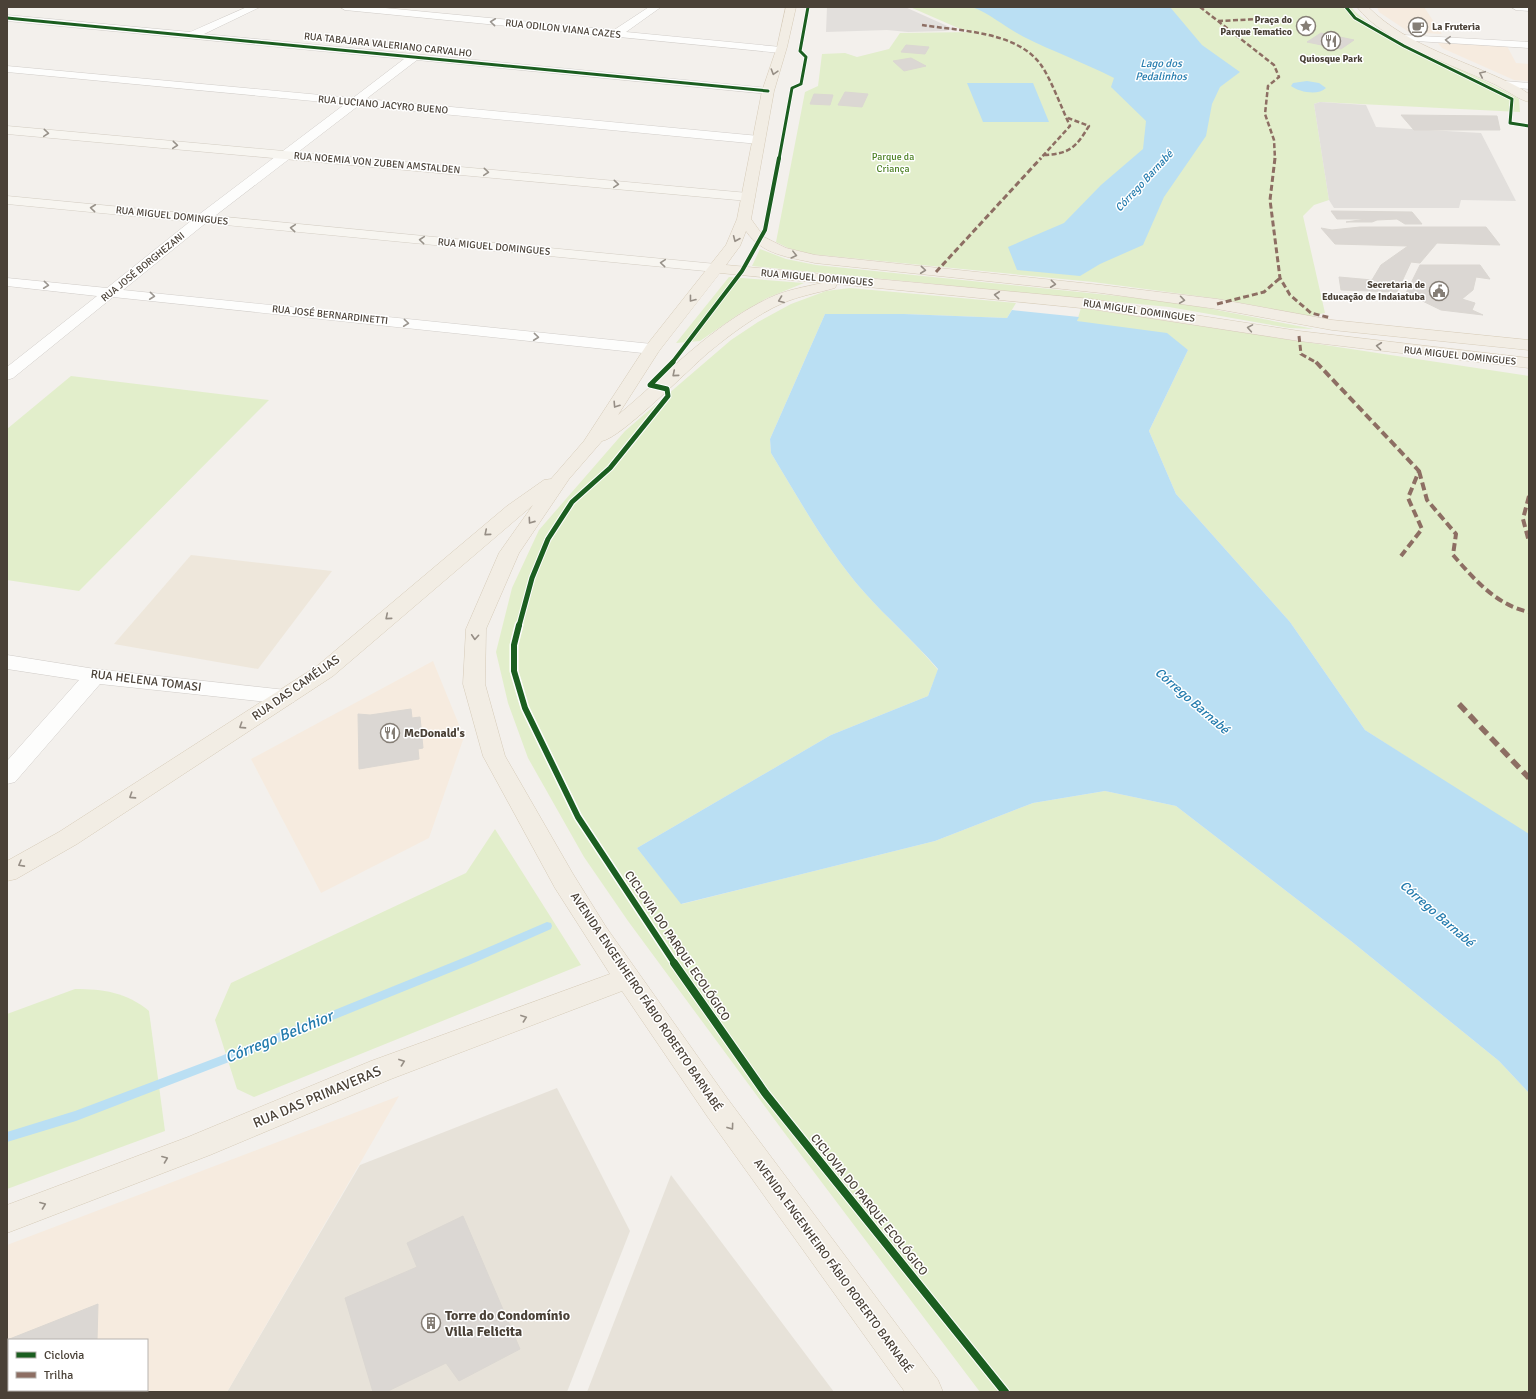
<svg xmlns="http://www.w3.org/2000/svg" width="1536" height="1399" viewBox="0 0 1536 1399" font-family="Signika,sans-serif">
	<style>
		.residential { fill: #e7e2d9 }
		.commercial { fill: #f6ebdf; fill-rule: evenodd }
		.education { fill: #eee7db }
		.green { fill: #e2eecb }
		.parking { fill: #e2dfdc }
		.water { fill: #badff3 }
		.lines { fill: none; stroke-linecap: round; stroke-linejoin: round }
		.stream { fill: #badff3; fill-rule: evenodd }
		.building { fill: #dbd7d3; stroke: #dbd7d2 }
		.street-casing { stroke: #d0ccc8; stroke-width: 1 }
		.secondary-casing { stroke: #d3cdc3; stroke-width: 1 }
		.primary-casing { stroke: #d6cbb8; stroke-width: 1 }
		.street { fill: #fdfdfc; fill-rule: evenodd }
		.secondary { fill: #f7f5f0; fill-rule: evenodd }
		.primary { fill: #f2ede4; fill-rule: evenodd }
		.quiet-far3 { stroke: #8d6e63; stroke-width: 2.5; stroke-dasharray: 5 2.5; stroke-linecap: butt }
		.quiet-far2 { stroke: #8d6e63; stroke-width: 3; stroke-dasharray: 6 3; stroke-linecap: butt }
		.quiet-far1 { stroke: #8d6e63; stroke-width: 4; stroke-dasharray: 8 4; stroke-linecap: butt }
		.quiet { stroke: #8d6e63; stroke-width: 5.5; stroke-dasharray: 10 5.5; stroke-linecap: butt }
		.cycleway-far4-casing { stroke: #fff; stroke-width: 4.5 }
		.cycleway-far3-casing { stroke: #fff; stroke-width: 5.5 }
		.cycleway-far2-casing { stroke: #fff; stroke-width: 7 }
		.cycleway-far1-casing { stroke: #fff; stroke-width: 9 }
		.cycleway-casing { stroke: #fff; stroke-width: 10 }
		.cycleway-far4 { stroke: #1b5e20; stroke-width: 3 }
		.cycleway-far3 { stroke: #1b5e20; stroke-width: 4 }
		.cycleway-far2 { stroke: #1b5e20; stroke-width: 5 }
		.cycleway-far1 { stroke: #1b5e20; stroke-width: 6 }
		.cycleway { stroke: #1b5e20; stroke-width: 8 }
		.oneway { stroke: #9b9690 }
		.oneway2 { stroke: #968e85 }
		.oneway3 { stroke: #98928a }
		.labels { text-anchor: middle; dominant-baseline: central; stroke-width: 3; stroke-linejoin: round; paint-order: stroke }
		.far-poi-label { font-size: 10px; font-weight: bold; fill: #4a4137; stroke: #fff; text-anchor: end }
		.far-street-label { font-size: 10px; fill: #4a4137; stroke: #fff }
		.far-park-label { font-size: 10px; fill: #4d8125; stroke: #fff }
		.far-water-label { font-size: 11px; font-style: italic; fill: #257cae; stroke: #fff }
		.street-label { font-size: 12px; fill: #4a4137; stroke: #fff }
		.poi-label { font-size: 12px; font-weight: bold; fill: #4a4137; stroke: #fff; text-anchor: start }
		.water-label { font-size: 13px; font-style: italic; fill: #257cae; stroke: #fff }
		.near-street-label { font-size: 14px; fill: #4a4137; stroke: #fff }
		.near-poi-label { font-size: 14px; font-weight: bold; fill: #4a4137; stroke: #fff; text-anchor: start }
		.near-water-label { font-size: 16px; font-style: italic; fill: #257cae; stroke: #fff }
	</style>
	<rect width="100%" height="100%" fill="#f3f0ec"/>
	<g class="residential">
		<path d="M557,1088L630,1231L567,1392H227L360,1165Z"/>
		<path d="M671,1175L834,1392H587Z"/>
	</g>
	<g class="commercial">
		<path d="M1377,7H1424L1442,34L1409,32L1379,12Z"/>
		<path d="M1437,42L1507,46L1516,63L1529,64V81L1514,80L1442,48Z"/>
		<path d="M433,661L464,737L429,838L321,893L251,759Z"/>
		<path d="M399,1096L227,1392H7V1245ZM9,1340H147V1390H9Z"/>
	</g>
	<path class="education" d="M191,555L332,571L258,669L114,644Z"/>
	<g class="green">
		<path d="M910,7H1351C1363,21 1377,28 1393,37C1434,60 1478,75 1519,99L1520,112L1320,102L1314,104L1329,200L1314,205L1303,216L1325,313L1310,316L1220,299L1093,282L810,254L788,248L776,242L805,92L818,86L822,54L845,53L857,57L889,49L900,33L974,32L958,28Z"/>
		<path d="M760,249L786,259L816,265L1176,302L1314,329L1289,328L1169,307L752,266Z"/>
		<path d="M729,277L804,283L767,298L739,314L700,341L676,343Z"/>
		<path d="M850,288L1016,303L1007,318L904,314H825L770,439L771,453C800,501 827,550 864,592C888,619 915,642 938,670L928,696L831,735L637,848L682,904L935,841L1033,803L1105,791L1176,806L1351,941L1499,1061L1529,1093V1392H980L783,1131L628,921L584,857L528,758L508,703L496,652L512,588L539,530L625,431L731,340L758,322L791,304L826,291Z"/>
		<path d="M1081,308L1529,376V836L1365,730L1290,622L1176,494L1149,431L1188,350L1077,321Z"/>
		<path d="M71,376L269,400L79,591L7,580V429Z"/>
		<path d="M495,829L581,965L254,1097L237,1089L215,1020L231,983L466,873Z"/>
		<path d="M75,989C103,989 126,992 149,1011L165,1131L7,1189V1014Z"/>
	</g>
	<g class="parking">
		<path d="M827,7H905L954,29L945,31L908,32L887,30L826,32Z"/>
		<path d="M1320,102L1366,105L1376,127L1481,133L1516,201L1461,200L1459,208H1334L1329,200L1314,104Z"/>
	</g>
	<g class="water">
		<path d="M972,7H1170L1202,45L1240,72L1220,87L1212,104L1206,136L1164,197L1143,245L1100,264L1080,276L1017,270L1008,247L1064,223L1101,185L1143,149L1146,121L1111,87L1114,78C1085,63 1054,52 1024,37C1006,28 991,14 972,7Z"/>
		<path d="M1307,81L1319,83L1326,88C1318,96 1299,92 1291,86L1293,83Z"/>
		<path d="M967,83H1033L1049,122H983Z"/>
		<path d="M1012,310L1079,317L1077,321L1167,333L1188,350L1149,431L1176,494L1290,622L1365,730L1529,834V1093L1499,1061L1351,941L1176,806L1105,791L1033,803L935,841L681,904L637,848L831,735L928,696L938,669C915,642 888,619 864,592C827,550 800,501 771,453L770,439L825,314H904L1007,318Z"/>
	</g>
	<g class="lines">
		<path class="stream" d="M547,922L551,923L552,926L551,929L476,962L229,1062L76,1121L7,1142V1132L75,1111L221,1056L468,956Z"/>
	</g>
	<g class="building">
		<path d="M1321,33L1354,40L1341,49L1307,42Z"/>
		<path d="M906,45L929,47L925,54L901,52Z"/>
		<path d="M911,58L926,66L904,71L893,61Z"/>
		<path d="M845,92L868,94L862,107L838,105Z"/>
		<path d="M814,94L833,95L830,105L810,104Z"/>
		<path d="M1401,115L1497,116L1500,130H1414Z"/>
		<path d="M1331,211L1412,212L1422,224H1405L1397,219L1377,220L1372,222H1346L1366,219H1337Z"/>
		<path d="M1360,227H1486L1500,245L1437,243L1420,263L1411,262L1397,292L1341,290L1339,277L1372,280L1381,265L1408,246L1335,244L1321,228L1332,230Z"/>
		<path d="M1420,265H1480L1490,279L1476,277L1473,290L1462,299L1475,303L1472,310L1483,315L1441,310L1406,293Z"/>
		<path d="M411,709L412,718L420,717L423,748L418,749L419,759L359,769L358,714L370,715Z"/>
		<path d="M463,1216L520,1349L459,1381L446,1363L386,1392H373L345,1298L417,1267L407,1243Z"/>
		<path d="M98,1304L97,1340H9V1390H96V1392H7V1340Z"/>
	</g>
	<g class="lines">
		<defs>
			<g id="street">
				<path d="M247,7H260L204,34L768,88L774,91L768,94L417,60L366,99L759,136L765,140L759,144L358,106L207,222L123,290L652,344L658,346L660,349L658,352L652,354L113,297L13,378L7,380V367L97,296L7,286V278L107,288L197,216L345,104L7,72V66L353,98L404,59L7,21V15L190,32Z"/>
				<path d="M340,7H375L614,30L649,7H661L626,32L781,47L786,50L781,53L345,10Z"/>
				<path d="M1511,7H1529V11L1516,10Z"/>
				<path d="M1403,35L1529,42V48L1399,40L1398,38Z"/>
				<path d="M1504,81L1529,83V89L1500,86L1498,84L1500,82Z"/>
				<path d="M7,655L95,669L286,690L294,692L297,697L294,702L286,704L100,684L15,782L7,784V761L79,680L7,669Z"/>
			</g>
			<g id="secondary">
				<path d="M7,126L748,193L753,194L755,197L753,200L748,201L7,134Z"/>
				<path d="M7,196L716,264L721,265L723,268L721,271L716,272L7,204Z"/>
			</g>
			<g id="primary">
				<path d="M786,7H796L787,47L774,91L751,219L764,237L786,248L815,255L1101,285L1217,299L1332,320L1529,340V350L1332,330L1217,309L1101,293L815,263C789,257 762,255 746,231L740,246L726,265L1091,299L1299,331L1529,358V368L1299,341L1091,309L837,284L835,288C817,293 799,296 783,303C756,315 731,334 709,352C689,369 621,438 602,441L569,479L519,553L486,629L485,684L505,756L573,874L606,927L727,1098L938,1380L943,1392H905L707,1116L622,991L391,1079L210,1155L7,1233V1205L188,1137L371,1061L610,974L555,888L483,756L463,684L466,629L499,553L533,505L333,676L77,844L16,879L7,881V861L59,832L317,666L507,506L544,480L551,479L584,441L646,346L726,245L737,219L762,91L777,47ZM720,273L822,283C804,287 786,290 769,298C712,325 666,375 618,415L659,351Z"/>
				<path d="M1357,7H1368C1409,48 1469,61 1520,88L1529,94V102C1519,100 1505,89 1494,84C1454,65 1384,43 1357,7Z"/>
			</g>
		</defs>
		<use href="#street" class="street-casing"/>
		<use href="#secondary" class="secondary-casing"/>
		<use href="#primary" class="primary-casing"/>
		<use href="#street" class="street"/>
		<use href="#secondary" class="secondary"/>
		<use href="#primary" class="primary"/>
		<g class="quiet-far3">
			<path d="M1200,7L1274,65L1279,77L1268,86L1265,114L1274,140L1275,159"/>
			<path d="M1218,21L1259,19"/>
			<path d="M922,25C959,31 1017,31 1041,65C1051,79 1062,109 1070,126L1040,159"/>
			<path d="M1044,155C1070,154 1076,147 1089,126L1068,118"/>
		</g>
		<g class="quiet-far2">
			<path d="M1275,158L1270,200L1280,278L1290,295L1311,313L1331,318"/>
			<path d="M936,272L1041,158"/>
			<path d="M1217,304L1264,292L1280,278"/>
			<path d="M1299,336L1301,354L1317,363"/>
		</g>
		<g class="quiet-far1">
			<path d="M1316,362L1419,471L1408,498L1422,529L1401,556"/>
			<path d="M1419,471L1427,500L1456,534L1453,555C1474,579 1496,605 1529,612"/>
			<path d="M1529,496L1523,519L1529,542"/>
		</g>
		<path class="quiet" d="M1459,704L1529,778"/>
		<defs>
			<g id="cycleway-far4">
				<path d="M1346,7L1355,18L1404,46L1512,99L1510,123L1529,126"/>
				<path d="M7,18L768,91"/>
				<path d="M779,159L792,88L801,84L806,57L800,51L808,7"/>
			</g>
			<path id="cycleway-far3" d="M672,363L742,271L765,230L779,158"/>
			<path id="cycleway-far2" d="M519,626L532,578L548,539L572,502L610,468L668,396L667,389L650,385L673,362"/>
			<path id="cycleway-far1" d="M519,625L514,645V671L525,708L578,817L675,964"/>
			<path id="cycleway" d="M674,963L765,1093L1005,1392"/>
		</defs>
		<use href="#cycleway-far4" class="cycleway-far4-casing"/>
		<use href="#cycleway-far3" class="cycleway-far3-casing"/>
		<use href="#cycleway-far2" class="cycleway-far2-casing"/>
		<use href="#cycleway-far1" class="cycleway-far1-casing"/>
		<use href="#cycleway" class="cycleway-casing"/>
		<use href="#cycleway-far4" class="cycleway-far4"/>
		<use href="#cycleway-far3" class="cycleway-far3"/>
		<use href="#cycleway-far2" class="cycleway-far2"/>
		<use href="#cycleway-far1" class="cycleway-far1"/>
		<use href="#cycleway" class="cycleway"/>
	</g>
	<defs><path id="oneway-chevron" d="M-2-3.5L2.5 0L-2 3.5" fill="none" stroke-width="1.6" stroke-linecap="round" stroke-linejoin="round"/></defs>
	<g class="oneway">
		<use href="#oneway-chevron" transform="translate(493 22) rotate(-174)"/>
		<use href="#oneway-chevron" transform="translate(1448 40) rotate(-177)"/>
		<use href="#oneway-chevron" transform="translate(46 285) rotate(6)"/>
		<use href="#oneway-chevron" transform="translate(152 296) rotate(6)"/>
		<use href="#oneway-chevron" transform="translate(406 323) rotate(6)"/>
		<use href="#oneway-chevron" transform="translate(536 337) rotate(6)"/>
	</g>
	<g class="oneway2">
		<use href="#oneway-chevron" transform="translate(774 72) rotate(107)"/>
		<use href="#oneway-chevron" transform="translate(1482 74) rotate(-155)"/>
		<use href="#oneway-chevron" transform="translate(736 239) rotate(113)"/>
		<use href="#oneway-chevron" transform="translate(794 255) rotate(14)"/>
		<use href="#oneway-chevron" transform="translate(923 270) rotate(6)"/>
		<use href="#oneway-chevron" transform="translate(1053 284) rotate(6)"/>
		<use href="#oneway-chevron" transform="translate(997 295) rotate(-174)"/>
		<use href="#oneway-chevron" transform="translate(692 299) rotate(128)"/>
		<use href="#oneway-chevron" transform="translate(781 300) rotate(159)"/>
		<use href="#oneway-chevron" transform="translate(1182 300) rotate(8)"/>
		<use href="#oneway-chevron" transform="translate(1250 328) rotate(-170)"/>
		<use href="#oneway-chevron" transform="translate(1379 346) rotate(-173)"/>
		<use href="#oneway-chevron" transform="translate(675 374) rotate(140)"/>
		<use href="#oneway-chevron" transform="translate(616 405) rotate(123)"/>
		<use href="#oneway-chevron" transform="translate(531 521) rotate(125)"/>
		<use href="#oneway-chevron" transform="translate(487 533) rotate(140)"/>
		<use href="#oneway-chevron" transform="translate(388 617) rotate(140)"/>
		<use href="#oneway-chevron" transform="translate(475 637) rotate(94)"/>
		<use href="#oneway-chevron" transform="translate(242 726) rotate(147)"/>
		<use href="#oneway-chevron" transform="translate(132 796) rotate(147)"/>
		<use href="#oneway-chevron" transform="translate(21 864) rotate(151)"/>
		<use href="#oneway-chevron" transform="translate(524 1018) rotate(-20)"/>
		<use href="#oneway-chevron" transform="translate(402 1062) rotate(-20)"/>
		<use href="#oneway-chevron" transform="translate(731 1127) rotate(54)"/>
		<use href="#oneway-chevron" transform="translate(165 1159) rotate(-21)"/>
		<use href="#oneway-chevron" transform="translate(43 1205) rotate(-21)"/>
	</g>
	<g class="oneway3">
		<use href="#oneway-chevron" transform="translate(46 133) rotate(5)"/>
		<use href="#oneway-chevron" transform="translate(175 145) rotate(5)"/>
		<use href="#oneway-chevron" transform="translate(486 172) rotate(5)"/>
		<use href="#oneway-chevron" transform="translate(616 184) rotate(5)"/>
		<use href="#oneway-chevron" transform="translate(93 208) rotate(-174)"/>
		<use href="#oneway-chevron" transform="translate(293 228) rotate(-175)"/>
		<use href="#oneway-chevron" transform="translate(422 240) rotate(-175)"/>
		<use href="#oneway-chevron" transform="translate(663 263) rotate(-175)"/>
	</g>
	<defs>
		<symbol id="sight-ring" viewBox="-11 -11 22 22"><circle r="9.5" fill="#fff" stroke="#857e76" stroke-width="1.5"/><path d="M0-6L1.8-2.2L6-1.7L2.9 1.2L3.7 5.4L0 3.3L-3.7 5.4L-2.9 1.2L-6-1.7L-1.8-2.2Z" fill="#857e76"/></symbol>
		<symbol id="cafe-ring" viewBox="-11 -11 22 22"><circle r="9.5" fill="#fff" stroke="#857e76" stroke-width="1.5"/><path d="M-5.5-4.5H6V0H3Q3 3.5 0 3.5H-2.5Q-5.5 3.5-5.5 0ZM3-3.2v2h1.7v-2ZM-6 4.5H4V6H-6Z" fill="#857e76"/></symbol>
		<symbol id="restaurant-ring" viewBox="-11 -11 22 22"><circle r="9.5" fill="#fff" stroke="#857e76" stroke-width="1.5"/><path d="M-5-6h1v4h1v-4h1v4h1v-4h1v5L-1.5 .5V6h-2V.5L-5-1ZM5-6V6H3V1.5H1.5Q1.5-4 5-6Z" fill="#857e76"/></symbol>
		<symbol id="civic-ring" viewBox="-11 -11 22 22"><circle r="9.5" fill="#fff" stroke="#857e76" stroke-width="1.5"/><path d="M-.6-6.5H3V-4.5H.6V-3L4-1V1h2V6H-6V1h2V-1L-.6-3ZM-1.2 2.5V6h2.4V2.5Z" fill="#857e76"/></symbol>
		<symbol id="building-ring" viewBox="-11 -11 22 22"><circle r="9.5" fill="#fff" stroke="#857e76" stroke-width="1.5"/><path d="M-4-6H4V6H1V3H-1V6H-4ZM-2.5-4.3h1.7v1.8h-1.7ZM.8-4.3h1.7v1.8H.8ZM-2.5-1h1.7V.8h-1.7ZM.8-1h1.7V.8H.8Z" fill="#857e76"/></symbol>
	</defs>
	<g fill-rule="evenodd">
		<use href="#sight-ring" x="1295" y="15" width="22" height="22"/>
		<use href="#cafe-ring" x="1407" y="16" width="22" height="22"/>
		<use href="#restaurant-ring" x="1320" y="30" width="22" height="22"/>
		<use href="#civic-ring" x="1428" y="280" width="22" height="22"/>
		<use href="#restaurant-ring" x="379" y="722" width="22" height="22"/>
		<use href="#building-ring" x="420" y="1312" width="22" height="22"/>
	</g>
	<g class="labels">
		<g class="far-poi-label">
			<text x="1292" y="20">Praça do<tspan x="1292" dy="12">Parque Tematico</tspan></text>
			<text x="1432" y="27" text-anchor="start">La Fruteria</text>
			<text x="1331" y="59" text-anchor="middle">Quiosque Park</text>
			<text x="1425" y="285">Secretaria de<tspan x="1425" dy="12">Educação de Indaiatuba</tspan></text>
		</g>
		<g class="far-street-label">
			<text transform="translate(563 29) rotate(6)">RUA ODILON VIANA CAZES</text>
			<text transform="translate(388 45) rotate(6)">RUA TABAJARA VALERIANO CARVALHO</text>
			<text transform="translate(383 105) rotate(5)">RUA LUCIANO JACYRO BUENO</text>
			<text transform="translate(377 163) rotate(5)">RUA NOEMIA VON ZUBEN AMSTALDEN</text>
			<text transform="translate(172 216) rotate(6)">RUA MIGUEL DOMINGUES</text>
			<text transform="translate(494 247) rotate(5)">RUA MIGUEL DOMINGUES</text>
			<text transform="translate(143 267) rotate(-39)">RUA JOSÉ BORGHEZANI</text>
			<text transform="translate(817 278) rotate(5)">RUA MIGUEL DOMINGUES</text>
			<text transform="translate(1139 311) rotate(8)">RUA MIGUEL DOMINGUES</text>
			<text transform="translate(330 315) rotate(6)">RUA JOSÉ BERNARDINETTI</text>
			<text transform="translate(1460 356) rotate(6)">RUA MIGUEL DOMINGUES</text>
		</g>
		<g class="far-park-label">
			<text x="893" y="157">Parque da<tspan x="893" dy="12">Criança</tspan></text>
		</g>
		<g class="far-water-label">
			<text x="1161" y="63">Lago dos<tspan x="1161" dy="13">Pedalinhos</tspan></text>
			<text transform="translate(1144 181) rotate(-47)">Córrego Barnabé</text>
		</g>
		<g class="street-label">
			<text transform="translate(146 681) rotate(7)">RUA HELENA TOMASI</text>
			<text transform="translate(296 688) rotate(-35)">RUA DAS CAMÉLIAS</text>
			<text transform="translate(677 946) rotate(56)">CICLOVIA DO PARQUE ECOLÓGICO</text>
			<text transform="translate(646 1002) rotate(56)">AVENIDA ENGENHEIRO FÁBIO ROBERTO BARNABÉ</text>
			<text transform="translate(869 1205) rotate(51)">CICLOVIA DO PARQUE ECOLÓGICO</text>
			<text transform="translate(833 1266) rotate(54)">AVENIDA ENGENHEIRO FÁBIO ROBERTO BARNABÉ</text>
		</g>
		<g class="poi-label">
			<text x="404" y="733">McDonald's</text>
		</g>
		<g class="water-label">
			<text transform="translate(1192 701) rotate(41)">Córrego Barnabé</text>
			<text transform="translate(1437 914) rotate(41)">Córrego Barnabé</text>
		</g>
		<g class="near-street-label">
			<text transform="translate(317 1097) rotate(-23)">RUA DAS PRIMAVERAS</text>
		</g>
		<g class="near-poi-label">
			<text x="445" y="1315">Torre do Condomínio<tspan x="445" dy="16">Villa Felicita</tspan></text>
		</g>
		<g class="near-water-label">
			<text transform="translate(279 1037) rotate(-22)">Córrego Belchior</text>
		</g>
	</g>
	<rect width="1536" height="1399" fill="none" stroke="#4a4137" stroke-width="16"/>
	<rect x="8" y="1339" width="140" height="52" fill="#ffffff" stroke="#b7b3af"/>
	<rect x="16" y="1352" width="20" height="6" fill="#1b5e20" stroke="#b7b3af"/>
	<text x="44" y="1359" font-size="12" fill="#4a4137">Ciclovia</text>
	<rect x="16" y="1372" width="20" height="6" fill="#8d6e63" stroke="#b7b3af"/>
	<text x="44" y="1379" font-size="12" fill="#4a4137">Trilha</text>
</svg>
